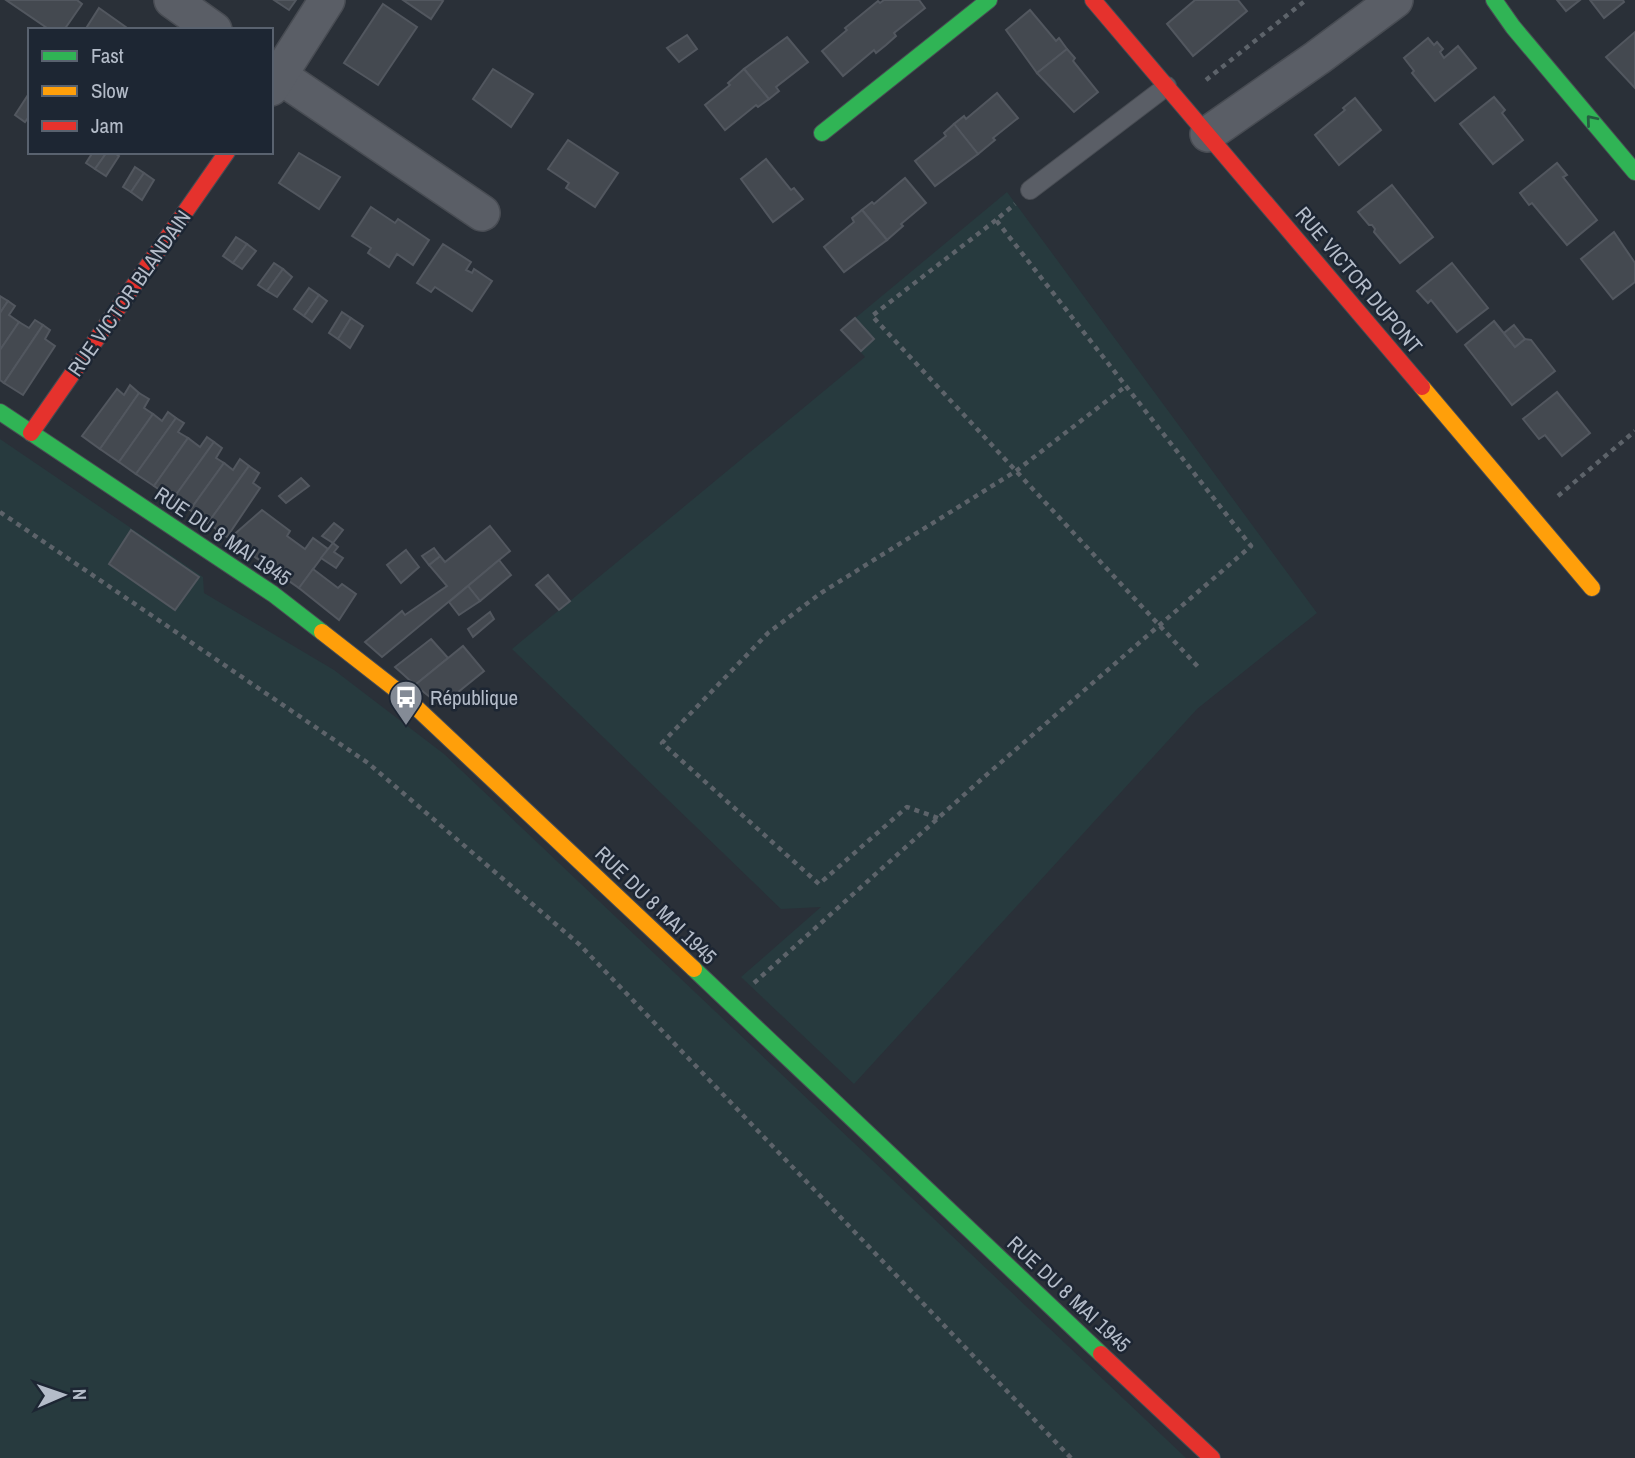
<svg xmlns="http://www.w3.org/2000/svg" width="1635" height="1458" viewBox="0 0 1635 1458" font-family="'Archivo Narrow',sans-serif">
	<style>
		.green { fill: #273a3e }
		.building { fill: #444950; stroke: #52575f; stroke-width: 2 }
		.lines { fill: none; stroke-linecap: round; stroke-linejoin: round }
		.lane-casing { stroke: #484c53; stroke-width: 20 }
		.street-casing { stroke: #484c53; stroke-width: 38 }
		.fast-casing { stroke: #484c53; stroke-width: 18 }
		.slow-casing { stroke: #484c53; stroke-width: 18 }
		.jam-casing { stroke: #484c53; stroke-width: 18 }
		.path { stroke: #5d636a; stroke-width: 4.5; stroke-dasharray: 5 5; stroke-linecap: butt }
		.lane { stroke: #5a5e66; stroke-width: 18 }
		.street { stroke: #5a5e66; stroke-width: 35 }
		.fast { stroke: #30b455; stroke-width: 16 }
		.slow { stroke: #ff9f0a; stroke-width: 16 }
		.jam { stroke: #e5322d; stroke-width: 16 }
		.oneway { stroke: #255f41 }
		.labels { text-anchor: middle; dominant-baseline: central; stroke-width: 5; stroke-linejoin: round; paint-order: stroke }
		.street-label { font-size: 21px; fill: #b4bcc9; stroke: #1d2633 }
		.poi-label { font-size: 21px; fill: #b4bcc9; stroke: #1d2633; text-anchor: start }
	</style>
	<rect width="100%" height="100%" fill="#2a3038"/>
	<g class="green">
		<path d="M1007,192L1317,613L1197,709L854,1084L741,977L821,907L781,909L512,649L865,357L841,330Z"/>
		<path d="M0,439L203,577L204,593L334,670L444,754L1186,1458H0Z"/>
	</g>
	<g class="building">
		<path d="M6,0H77L82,4L64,30H50Z"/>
		<path d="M274,0H296L289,10Z"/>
		<path d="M403,0H441L443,1L431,19Z"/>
		<path d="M884,0H919L925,8L894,33L896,36L886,45L876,53L874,50L843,76L822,51L847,30L845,28L878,1L880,3Z"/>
		<path d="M1195,0H1238L1247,11L1193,56L1167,24Z"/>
		<path d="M1557,0H1580L1566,11Z"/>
		<path d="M1590,0H1623L1624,2L1604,18Z"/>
		<path d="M383,4L417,27L378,85L344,63Z"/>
		<path d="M99,8L130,30H85Z"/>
		<path d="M1030,10L1056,41L1059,38L1067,49L1037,73L1006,30Z"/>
		<path d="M1635,32V88L1606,57Z"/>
		<path d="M687,35L697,49L679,62L667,48Z"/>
		<path d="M787,37L808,62L776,87L779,91L769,99L744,69Z"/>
		<path d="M1428,38L1434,45L1437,42L1443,49L1440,52L1444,58L1458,46L1476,68L1435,101L1412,73L1414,71L1404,58Z"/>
		<path d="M1067,49L1075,58L1073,61L1098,92L1074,112L1037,73Z"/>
		<path d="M493,69L533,94L511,127L473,99Z"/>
		<path d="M744,69L769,99L758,107L756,105L725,130L705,105L730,85L728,83Z"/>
		<path d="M997,93L1018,118L993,138L995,140L978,154L954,124L964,116L966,119Z"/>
		<path d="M28,95L30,115L25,122L15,115Z"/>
		<path d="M1494,97L1505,110L1502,113L1523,140L1493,164L1460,124Z"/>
		<path d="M1355,98L1381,130L1339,165L1315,135L1345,110L1343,108Z"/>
		<path d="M954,124L978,154L935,186L915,161L946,136L944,133Z"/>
		<path d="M568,140L618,173L595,207L566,188L569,183L548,169Z"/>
		<path d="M93,152H107L95,169L86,163Z"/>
		<path d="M107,152H113L119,156L106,176L95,169Z"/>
		<path d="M299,153L340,177L319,209L279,183Z"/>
		<path d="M766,159L791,190L794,188L803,199L773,222L741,179Z"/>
		<path d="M1557,163L1567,175L1563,177L1597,220L1567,245L1532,203L1529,205L1520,193Z"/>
		<path d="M135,167L144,173L131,192L123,187Z"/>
		<path d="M144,173L154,180L142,200L131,192Z"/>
		<path d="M905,178L926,203L901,224L903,226L887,240L862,210L872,202L874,204Z"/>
		<path d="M1392,185L1433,237L1400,263L1374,232L1375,229L1372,225H1369L1358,212Z"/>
		<path d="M371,207L395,223L398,219L429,240L413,265L397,254L389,267L368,253L371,248L352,236Z"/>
		<path d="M862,210L887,240L844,272L824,247L854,222L852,218Z"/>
		<path d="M1614,232L1635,263V282L1613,299L1581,259Z"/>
		<path d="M236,237L247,244L233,263L223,256Z"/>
		<path d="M247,244L256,251L242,269L233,263Z"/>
		<path d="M443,244L471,262L466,270L472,273L474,269L492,281L472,311L435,287L431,292L417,283Z"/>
		<path d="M274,263L283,269L267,291L258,285Z"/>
		<path d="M1452,263L1488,308L1457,332L1431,300L1428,303L1417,291Z"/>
		<path d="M283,269L292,277L277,297L267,291Z"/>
		<path d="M309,288L319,295L304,316L294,309Z"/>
		<path d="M319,295L327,301L312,322L304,316Z"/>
		<path d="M0,296L8,301L0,313Z"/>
		<path d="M8,301L15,306L9,315L19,322L0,350V313Z"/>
		<path d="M342,312L351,318L338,339L329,333Z"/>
		<path d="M351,318L363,326L350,348L338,339Z"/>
		<path d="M855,318L874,339L861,351L841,330Z"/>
		<path d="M35,320L43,325L4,383L0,380V350L19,322L29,328Z"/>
		<path d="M1494,321L1515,347L1525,339L1531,340L1555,371L1512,405L1465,345Z"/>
		<path d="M43,325L50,330L45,339L55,346L23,395L4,383Z"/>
		<path d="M1514,325L1525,339L1515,347L1504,333Z"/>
		<path d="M130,385L139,393L100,449L82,436L117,389L124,395Z"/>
		<path d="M1557,392L1590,433L1562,456L1545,435L1539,439L1523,419Z"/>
		<path d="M139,393L149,399L144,408L153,414L119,462L100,449Z"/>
		<path d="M168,412L176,418L136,474L119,462L153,414L162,421Z"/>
		<path d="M176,418L184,423L178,432L188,438L154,486L136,474Z"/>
		<path d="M207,437L214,442L173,499L154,486L188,438L200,447Z"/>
		<path d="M214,442L222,448L216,458L224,463L190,510L173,499Z"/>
		<path d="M240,459L249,466L208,523L190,510L224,463L233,470Z"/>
		<path d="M249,466L259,473L253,483L260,488L227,537L208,523Z"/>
		<path d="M301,478L309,486L286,503L279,496Z"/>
		<path d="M262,510L290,531L287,536L305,549L313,538L328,549L299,588L229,539Z"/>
		<path d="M334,523L343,530L333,543L322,536Z"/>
		<path d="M490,526L510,551L382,657L365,642L402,611L405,615L447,586L429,565L440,556L445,562Z"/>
		<path d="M131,530L199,577L175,610L109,564Z"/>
		<path d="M333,543L338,547L334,552L343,558L336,568L321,558Z"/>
		<path d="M434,548L440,556L429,565L422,556Z"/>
		<path d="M406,550L419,567L401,583L387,565Z"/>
		<path d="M499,560L511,575L480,601L468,586Z"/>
		<path d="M313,569L338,588L342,584L356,594L339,620L299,588Z"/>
		<path d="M548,575L570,601L559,610L536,585Z"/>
		<path d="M468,586L480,601L459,615L449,602Z"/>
		<path d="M490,612L494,619L473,637L468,629Z"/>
		<path d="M431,639L448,658L415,685L395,667Z"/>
		<path d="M463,646L484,671L441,706L415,685Z"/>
	</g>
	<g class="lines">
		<defs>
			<path id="lane" d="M1030,190L1167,86"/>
			<g id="street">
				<path d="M172,0L214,30"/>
				<path d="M271,70L482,213"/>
				<path d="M271,88L327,0"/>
				<path d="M1208,134L1317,58L1395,0"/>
			</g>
			<g id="fast">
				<path d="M1494,0L1513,27L1635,172"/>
				<path d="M822,133L989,0"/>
				<path d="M0,412L273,594L322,632"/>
				<path d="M694,969L1101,1354"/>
			</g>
			<g id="slow">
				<path d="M1422,387L1592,588"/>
				<path d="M322,632L404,696L694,969"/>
			</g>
			<g id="jam">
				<path d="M1093,0L1422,387"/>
				<path d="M31,433L227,152"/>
				<path d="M1101,1354L1212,1458"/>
			</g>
		</defs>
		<use href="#lane" class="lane-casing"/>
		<use href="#street" class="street-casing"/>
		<use href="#fast" class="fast-casing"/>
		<use href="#slow" class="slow-casing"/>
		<use href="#jam" class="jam-casing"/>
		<g class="path">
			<path d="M1206,80L1306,0"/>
			<path d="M996,220L872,316L1200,669"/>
			<path d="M1558,496L1635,431"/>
			<path d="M0,512L368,763L580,945L1071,1458"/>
			<path d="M938,818L907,807L819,884L662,743L768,633L821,593L1016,471L1126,386"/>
			<path d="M754,983L984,777L1251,546L996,220L1015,204"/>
		</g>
		<use href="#lane" class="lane"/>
		<use href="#street" class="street"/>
		<use href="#fast" class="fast"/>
		<use href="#slow" class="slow"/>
		<use href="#jam" class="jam"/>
	</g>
	<defs><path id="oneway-chevron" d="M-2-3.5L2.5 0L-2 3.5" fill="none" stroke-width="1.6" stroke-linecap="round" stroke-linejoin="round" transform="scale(1.75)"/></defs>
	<use class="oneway" href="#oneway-chevron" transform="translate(1591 120) rotate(-130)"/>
	<defs>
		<symbol id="bus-pin" viewBox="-11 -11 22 30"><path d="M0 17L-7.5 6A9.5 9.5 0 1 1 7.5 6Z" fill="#848b96" stroke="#1d2633"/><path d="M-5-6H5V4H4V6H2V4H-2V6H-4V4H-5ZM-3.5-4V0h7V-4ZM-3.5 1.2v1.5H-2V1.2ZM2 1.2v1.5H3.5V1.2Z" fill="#fff"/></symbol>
	</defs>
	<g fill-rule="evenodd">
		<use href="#bus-pin" x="387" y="678" width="38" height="52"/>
	</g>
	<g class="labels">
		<g class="street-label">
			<text transform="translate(1359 280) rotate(50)">RUE VICTOR DUPONT</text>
			<text transform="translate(129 293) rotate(-55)">RUE VICTOR BLANDAIN</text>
			<text transform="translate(223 536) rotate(34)">RUE DU 8 MAI 1945</text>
			<text transform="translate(656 905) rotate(44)">RUE DU 8 MAI 1945</text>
			<text transform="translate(1069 1294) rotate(43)">RUE DU 8 MAI 1945</text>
		</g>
		<g class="poi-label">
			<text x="430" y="697">République</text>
		</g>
	</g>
	<rect x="28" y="28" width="245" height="126" fill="#1d2633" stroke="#59626f" stroke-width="2"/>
	<rect x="42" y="51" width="35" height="10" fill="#30b455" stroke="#59626f" stroke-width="2"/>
	<text x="91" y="63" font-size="21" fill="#b4bcc9">Fast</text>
	<rect x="42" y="86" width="35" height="10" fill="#ff9f0a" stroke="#59626f" stroke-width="2"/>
	<text x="91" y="98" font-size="21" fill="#b4bcc9">Slow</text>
	<rect x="42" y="121" width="35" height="10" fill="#e5322d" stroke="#59626f" stroke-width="2"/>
	<text x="91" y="133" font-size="21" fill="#b4bcc9">Jam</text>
	<g transform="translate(63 1395) rotate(88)" stroke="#1d2633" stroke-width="5" paint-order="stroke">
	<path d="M0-5L12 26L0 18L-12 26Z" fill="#b4bcc9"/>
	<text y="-10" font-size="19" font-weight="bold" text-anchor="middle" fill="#b4bcc9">N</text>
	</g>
</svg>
